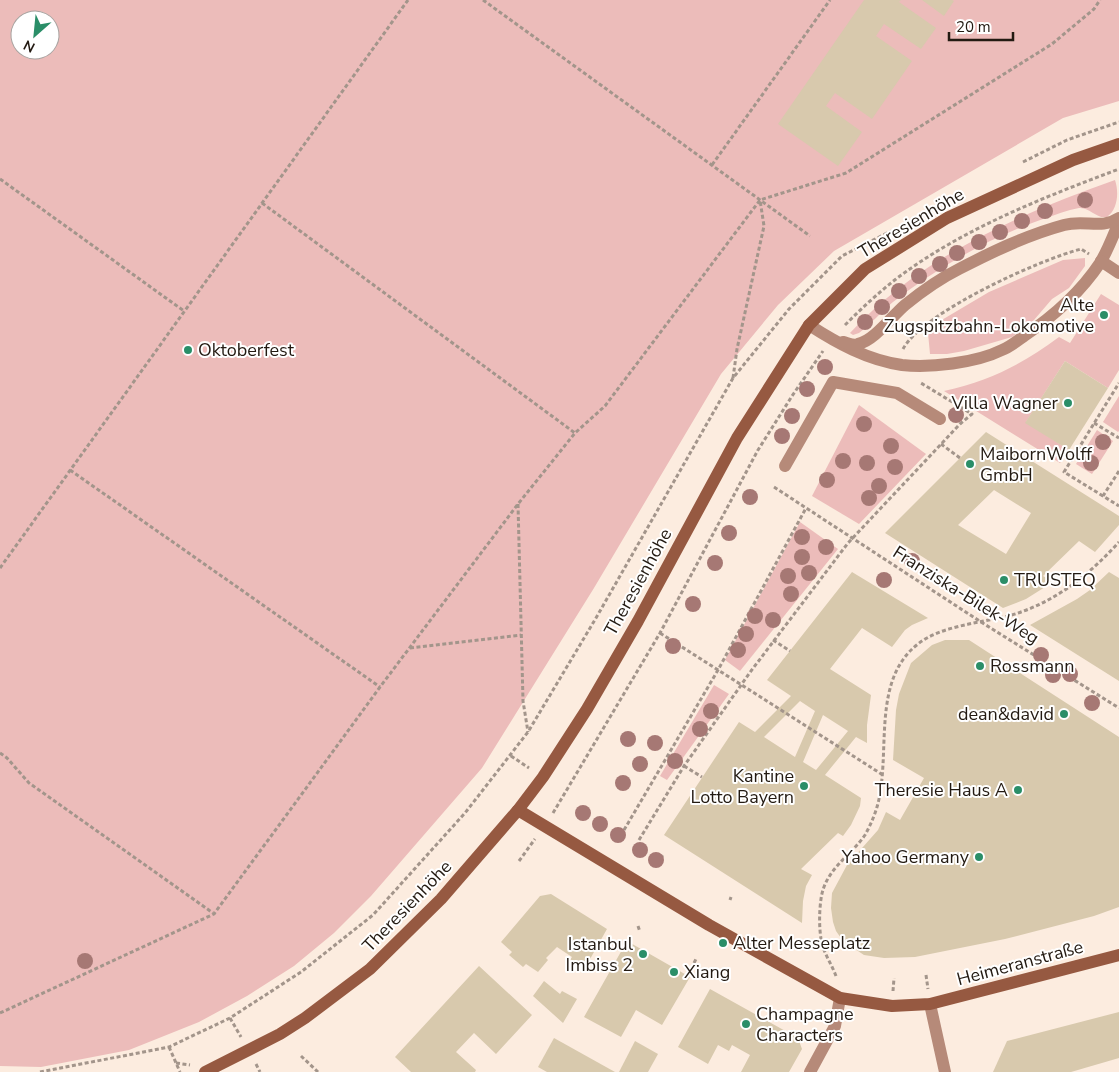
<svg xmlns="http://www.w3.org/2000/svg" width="1119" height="1072" viewBox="0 0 1119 1072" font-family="'Nunito Sans',sans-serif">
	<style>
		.green { fill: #ecbcba; fill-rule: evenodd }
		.building { fill: #d8c9ad; fill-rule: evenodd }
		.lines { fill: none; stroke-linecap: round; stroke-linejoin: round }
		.path { stroke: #a3958b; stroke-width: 3; stroke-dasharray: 4 2.5; stroke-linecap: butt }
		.lane { stroke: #b68a79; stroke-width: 12 }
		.street { stroke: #b68a79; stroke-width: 12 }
		.secondary { stroke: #965941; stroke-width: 12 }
		.tree { fill: #a67874 }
		.poi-dot { fill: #2a8e68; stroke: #fff; stroke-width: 2 }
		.labels { text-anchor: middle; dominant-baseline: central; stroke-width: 4; stroke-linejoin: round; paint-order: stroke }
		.street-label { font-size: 18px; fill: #231a12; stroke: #fff }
		.poi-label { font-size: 18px; fill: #231a12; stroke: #fff; text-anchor: end }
	</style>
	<rect width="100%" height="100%" fill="#fcecdf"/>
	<g class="green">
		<path d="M0,0H1119V101L1063,118L834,251L778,305L721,374L594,588L482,768L371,896L334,933L294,966L247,996L199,1022L129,1050L41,1067L0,1066ZM20,20H50V50H20Z"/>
		<path d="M1115,180C1119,192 1118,209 1107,217C1096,219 1090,207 1079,208C1067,210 1055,215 1043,219C989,238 938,267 893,302C881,312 871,324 859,333L853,335L850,333C920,257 1019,214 1115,180Z"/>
		<path d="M1085,258V266L1069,288L1052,299L1034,320L1012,337L964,351L947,354H930L928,333L935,324L989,292L1063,260Z"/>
		<path d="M1101,294L1119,305V370L1108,388L1065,361L1026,422L1069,450L1060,463L944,391C991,380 1021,365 1059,337L1070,343Z"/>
		<path d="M1119,396V431L1118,432L1103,422Z"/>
		<path d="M859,405L926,454L859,524L812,496Z"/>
		<path d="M1097,430L1113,441L1092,474L1076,464Z"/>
		<path d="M800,522L838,549L740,671L725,660Z"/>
		<path d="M714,685L729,694L667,780L660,776Z"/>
	</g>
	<g class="building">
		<path d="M864,0H901L899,2L936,28L921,49L884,24L876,36L912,61L872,119L835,93L826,106L862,132L838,166L778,124Z"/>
		<path d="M922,0H952L954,1L944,16Z"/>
		<path d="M1065,361L1108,388L1069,450L1025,423Z"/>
		<path d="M986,432L1119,516V525L1095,552L1079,541L1043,576L1053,582L1026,599L1003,608L885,533ZM994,490L1031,513L1006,554L958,525Z"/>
		<path d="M852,572L928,618L912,625L905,630L892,647L862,628L830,669L871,695L867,725V743L856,737L825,775L861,798L860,806L851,825L843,836L838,833L801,869L812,875L806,886L803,901L802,923L664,835L739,722L755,732L791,696L767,680ZM800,701L815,711L795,757L764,737ZM823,715L848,731L816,770L803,762Z"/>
		<path d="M1109,572L1119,578V681L1030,625L1077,599L1090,590Z"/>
		<path d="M945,640H969L1119,737V907L1094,916L1005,939L915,957L884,958L864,955L843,941L836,931L833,922L831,908L832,893L847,865L878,830L886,812L900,820L924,778L893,760L896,710L899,694L911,663L932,645Z"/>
		<path d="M551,894L607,929L585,968L570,960L572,957L557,947L546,958L548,960L538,972L526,964L523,967L509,955L512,952L501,942L540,896Z"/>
		<path d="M627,941L690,977L662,1025L636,1010L621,1037L584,1017Z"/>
		<path d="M479,966L532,1015L496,1054L474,1033L456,1052L476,1070L475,1072H411L395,1057Z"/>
		<path d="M544,981L560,994L562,991L577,999L563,1023L533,996Z"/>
		<path d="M710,989L798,1038L802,1049L789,1072H741L750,1055L732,1045L729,1051L718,1045L708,1064L678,1047Z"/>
		<path d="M1119,1012V1058L1071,1072H993L1007,1041Z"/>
		<path d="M554,1038L615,1072H547L538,1067Z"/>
		<path d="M635,1041L658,1054L648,1072H619Z"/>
	</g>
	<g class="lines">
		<g class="path">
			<path d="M483,0L810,236"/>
			<path d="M1023,162L1067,140L1119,122"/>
			<path d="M712,165L830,0"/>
			<path d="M0,179L184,311"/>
			<path d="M262,203L575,433"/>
			<path d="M845,325C861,309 878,293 896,279C962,229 1042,198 1119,169"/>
			<path d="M903,349C923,312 1039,260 1081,249L1089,254"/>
			<path d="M733,378L737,349L764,226L760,200"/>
			<path d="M1094,423L1119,438"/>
			<path d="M941,444L960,458"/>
			<path d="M70,470L380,687"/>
			<path d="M1119,471L1103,496L1119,506"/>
			<path d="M774,487L981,622L1119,708"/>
			<path d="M1103,496L1064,472L1119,383"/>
			<path d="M518,504L523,701L528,732"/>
			<path d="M0,568L408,0"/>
			<path d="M660,633L883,775"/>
			<path d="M773,640L790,651"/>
			<path d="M410,648L521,635"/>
			<path d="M0,753L7,758L29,783L213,913"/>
			<path d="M511,756L529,768"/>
			<path d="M684,766L702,777"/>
			<path d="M553,813L660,633L758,450L792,396L823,351"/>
			<path d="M624,830L718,670L806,508"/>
			<path d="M639,840L684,766L751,671L848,543L960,424L972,414L921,383"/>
			<path d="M661,859L663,854"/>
			<path d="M519,861L535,839"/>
			<path d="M730,900L731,897"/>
			<path d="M638,926L640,932"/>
			<path d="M694,963L696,959"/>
			<path d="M926,975L928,989"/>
			<path d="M836,976C832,965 825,955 822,944C819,931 819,913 821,899C825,869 850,857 865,835C870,826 874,817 877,807C892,755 870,681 918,644C940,626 980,623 1008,616C1053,604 1088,576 1119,542"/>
			<path d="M893,991L894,978"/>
			<path d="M0,1013L214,914L380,687L518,504L575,433L605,406L760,200L846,173L1052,44L1094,9L1100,0"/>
			<path d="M230,1018L241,1037"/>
			<path d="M169,1047L180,1072"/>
			<path d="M301,1056L318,1072"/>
			<path d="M176,1063L190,1065"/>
			<path d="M256,1064L260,1072"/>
			<path d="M40,1072L169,1047L230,1018L301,972L373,915L465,813L528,732L596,618L733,378L789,309L842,256L891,231"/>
		</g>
		<g class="lane">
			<path d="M809,325C837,343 867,360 902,365C930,368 976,363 1002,350C1010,347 1017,341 1024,336C1054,316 1080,293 1100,263C1108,250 1113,236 1119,222"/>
			<path d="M843,342C848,343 854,346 858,344C874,341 892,316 905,305C921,292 939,279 959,269C992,252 1027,235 1064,225C1085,219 1101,230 1119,218"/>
			<path d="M785,466L833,382L897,393L940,419"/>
		</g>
		<g class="street">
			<path d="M1101,261L1119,273"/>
			<path d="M930,1004L945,1072"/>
			<path d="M810,1072L835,1026L840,998"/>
		</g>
		<g class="secondary">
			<path d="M518,810L709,925L840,998L892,1006L930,1004L1119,955"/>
			<path d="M205,1072L280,1034L305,1018L370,969L441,899L518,810L543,777L587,709L638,621L737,438L809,325L865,269L947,218L1073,160L1119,144"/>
		</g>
	</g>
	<g class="tree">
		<circle cx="1085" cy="200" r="8"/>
		<circle cx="1045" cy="211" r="8"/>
		<circle cx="1022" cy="221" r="8"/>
		<circle cx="1000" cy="232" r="8"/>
		<circle cx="979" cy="242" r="8"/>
		<circle cx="957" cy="253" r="8"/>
		<circle cx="940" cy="264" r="8"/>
		<circle cx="919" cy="276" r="8"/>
		<circle cx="899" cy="291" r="8"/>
		<circle cx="882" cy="307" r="8"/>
		<circle cx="865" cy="322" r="8"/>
		<circle cx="825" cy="367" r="8"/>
		<circle cx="807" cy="389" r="8"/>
		<circle cx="956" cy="415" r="8"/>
		<circle cx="792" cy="416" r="8"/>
		<circle cx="864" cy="424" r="8"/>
		<circle cx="782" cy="436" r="8"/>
		<circle cx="1103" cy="442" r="8"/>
		<circle cx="891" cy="446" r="8"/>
		<circle cx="843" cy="461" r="8"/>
		<circle cx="867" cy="463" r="8"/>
		<circle cx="1091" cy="463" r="8"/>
		<circle cx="895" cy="467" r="8"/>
		<circle cx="827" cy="480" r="8"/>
		<circle cx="879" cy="486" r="8"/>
		<circle cx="750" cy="497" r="8"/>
		<circle cx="869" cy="498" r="8"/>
		<circle cx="729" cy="533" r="8"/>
		<circle cx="802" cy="537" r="8"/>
		<circle cx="826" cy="547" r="8"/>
		<circle cx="802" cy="557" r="8"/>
		<circle cx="912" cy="561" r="8"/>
		<circle cx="715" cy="563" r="8"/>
		<circle cx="809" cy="573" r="8"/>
		<circle cx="788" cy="576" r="8"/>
		<circle cx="884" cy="580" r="8"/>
		<circle cx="791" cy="594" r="8"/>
		<circle cx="693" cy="604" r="8"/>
		<circle cx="755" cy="616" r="8"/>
		<circle cx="773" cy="620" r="8"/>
		<circle cx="746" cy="634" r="8"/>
		<circle cx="673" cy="646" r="8"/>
		<circle cx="738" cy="650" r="8"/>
		<circle cx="1041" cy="655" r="8"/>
		<circle cx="1070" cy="674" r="8"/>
		<circle cx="1053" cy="675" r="8"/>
		<circle cx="1092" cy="703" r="8"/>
		<circle cx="711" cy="711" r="8"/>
		<circle cx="700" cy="729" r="8"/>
		<circle cx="628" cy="739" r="8"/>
		<circle cx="655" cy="743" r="8"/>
		<circle cx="675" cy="761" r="8"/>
		<circle cx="640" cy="764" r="8"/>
		<circle cx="623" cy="783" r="8"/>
		<circle cx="583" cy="813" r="8"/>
		<circle cx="600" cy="824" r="8"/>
		<circle cx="618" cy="835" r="8"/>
		<circle cx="640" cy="850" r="8"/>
		<circle cx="656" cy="860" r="8"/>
		<circle cx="85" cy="961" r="8"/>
	</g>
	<g class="poi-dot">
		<circle cx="1104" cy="315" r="5"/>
		<circle cx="188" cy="350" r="5"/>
		<circle cx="1068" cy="403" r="5"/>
		<circle cx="970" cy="464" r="5"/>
		<circle cx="1004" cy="580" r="5"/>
		<circle cx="980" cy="666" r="5"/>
		<circle cx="1064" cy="714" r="5"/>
		<circle cx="804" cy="786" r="5"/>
		<circle cx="1018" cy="790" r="5"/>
		<circle cx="979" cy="857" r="5"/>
		<circle cx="723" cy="943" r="5"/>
		<circle cx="643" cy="954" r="5"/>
		<circle cx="674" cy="972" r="5"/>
		<circle cx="746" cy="1024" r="5"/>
	</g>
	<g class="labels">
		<g class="street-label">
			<text transform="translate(911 223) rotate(-31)">Theresienhöhe</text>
			<text transform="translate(638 582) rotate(-61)">Theresienhöhe</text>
			<text transform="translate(966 595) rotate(32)">Franziska-Bilek-Weg</text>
			<text transform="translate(407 906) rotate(-46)">Theresienhöhe</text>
			<text transform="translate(1020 963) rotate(-15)">Heimeranstraße</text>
		</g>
		<g class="poi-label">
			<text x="1094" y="305">Alte<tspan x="1094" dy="21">Zugspitzbahn-Lokomotive</tspan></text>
			<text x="198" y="350" text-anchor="start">Oktoberfest</text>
			<text x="1058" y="403">Villa Wagner</text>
			<text x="980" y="454" text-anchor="start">MaibornWolff<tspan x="980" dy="21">GmbH</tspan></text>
			<text x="1014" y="580" text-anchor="start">TRUSTEQ</text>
			<text x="990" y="666" text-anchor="start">Rossmann</text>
			<text x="1054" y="714">dean&amp;david</text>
			<text x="794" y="776">Kantine<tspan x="794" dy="21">Lotto Bayern</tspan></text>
			<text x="1008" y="790">Theresie Haus A</text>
			<text x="969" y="857">Yahoo Germany</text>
			<text x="733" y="943" text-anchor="start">Alter Messeplatz</text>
			<text x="633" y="944">Istanbul<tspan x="633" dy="21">Imbiss 2</tspan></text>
			<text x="684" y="972" text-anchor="start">Xiang</text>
			<text x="756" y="1014" text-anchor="start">Champagne<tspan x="756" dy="21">Characters</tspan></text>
		</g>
	</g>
	<g transform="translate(35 35) rotate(207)"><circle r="24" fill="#ffffff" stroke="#a7a3a0"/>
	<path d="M0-4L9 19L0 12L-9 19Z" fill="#2a8e68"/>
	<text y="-8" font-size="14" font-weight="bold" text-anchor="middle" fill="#231a12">N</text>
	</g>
	<path d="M949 32v8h64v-8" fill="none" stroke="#231a12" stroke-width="2.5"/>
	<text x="956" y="32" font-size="15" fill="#231a12" stroke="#ffffff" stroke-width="4" paint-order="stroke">20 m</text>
</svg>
